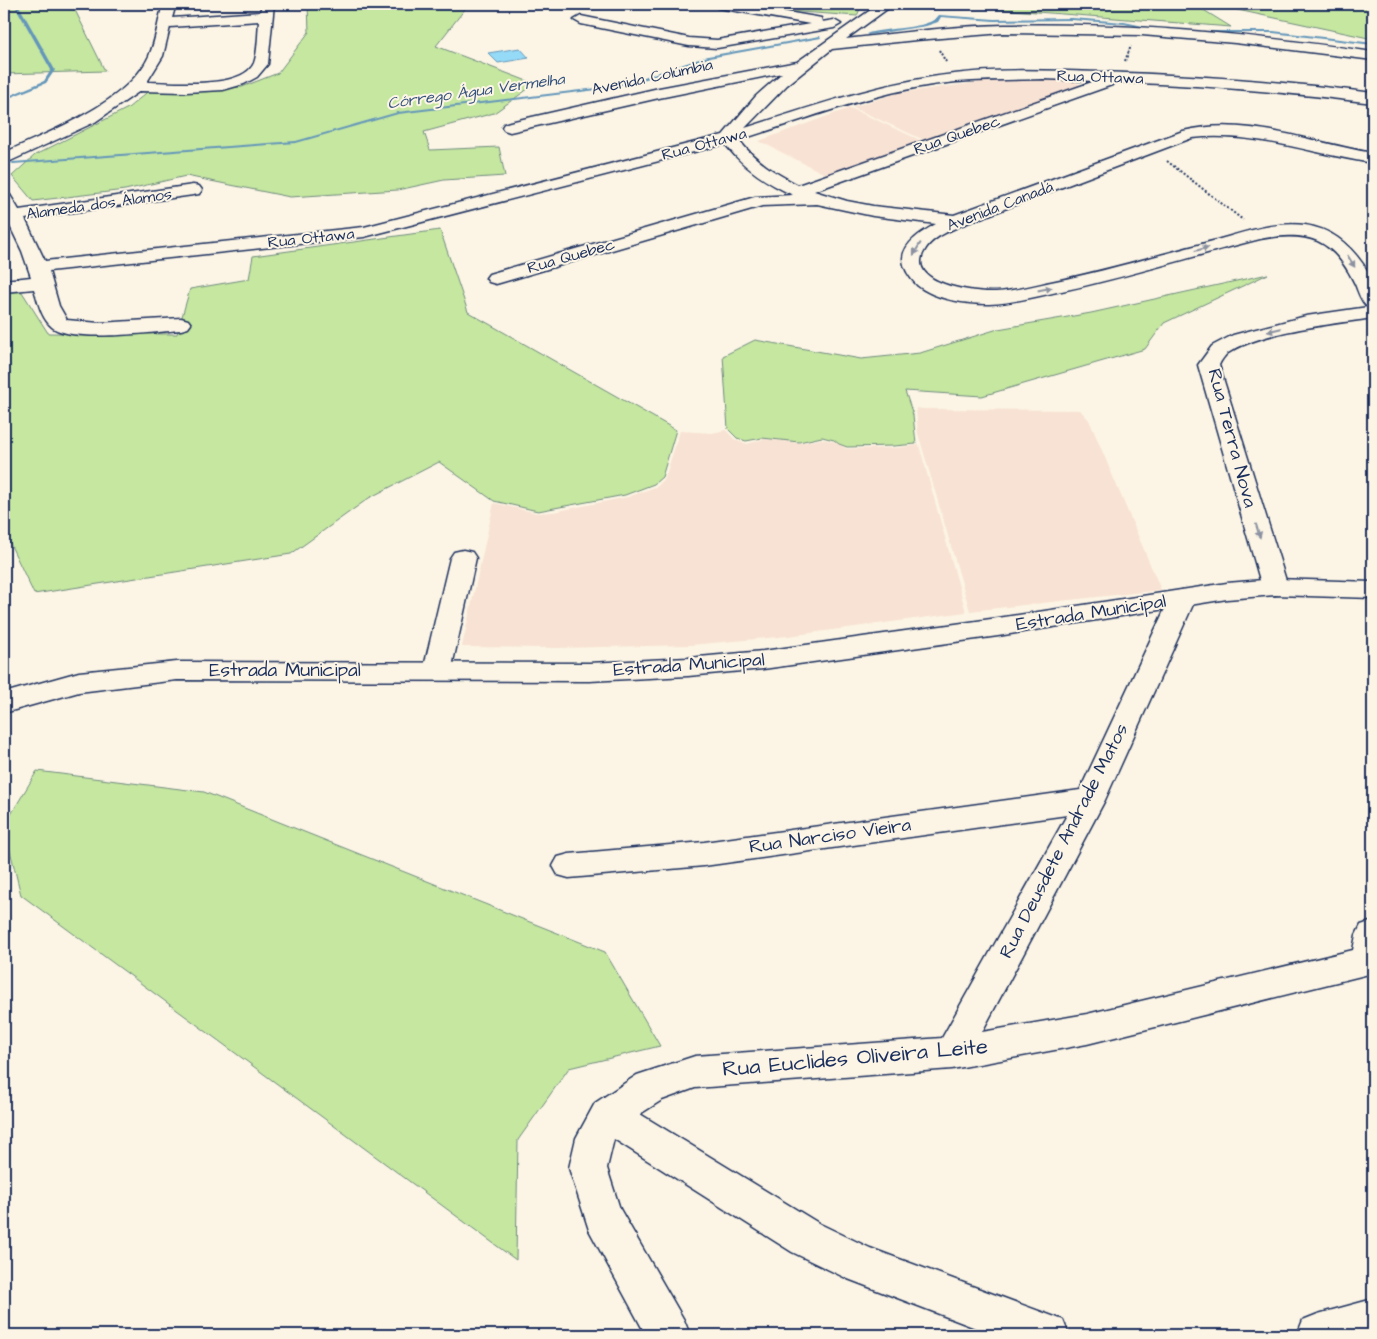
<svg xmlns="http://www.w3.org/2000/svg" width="1377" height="1339" viewBox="0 0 1377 1339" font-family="'Architects Daughter',sans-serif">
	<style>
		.built { fill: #f8e2d3 }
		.green { fill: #c5e7a0; stroke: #708b7f }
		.water { fill: #95daf7; stroke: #6496ba }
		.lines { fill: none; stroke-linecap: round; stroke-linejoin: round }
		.stream { fill: #6496ba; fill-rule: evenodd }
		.minor-casing { stroke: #1b2f5e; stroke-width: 3 }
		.major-casing { stroke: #1b2f5e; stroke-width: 3 }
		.path { stroke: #1b2f5e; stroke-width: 2; stroke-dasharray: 2 2; stroke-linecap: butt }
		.minor { fill: #fcf5e5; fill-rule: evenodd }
		.major { fill: #fcf5e5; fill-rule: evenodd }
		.oneway { fill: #8c92a2 }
		.labels { text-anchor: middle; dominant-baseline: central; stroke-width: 4; stroke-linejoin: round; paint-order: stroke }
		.far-street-label { font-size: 16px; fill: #1b2f5e; stroke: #fcf5e5 }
		.far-water-label { font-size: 16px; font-style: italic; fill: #33517d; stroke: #fcf5e5 }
		.street-label { font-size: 19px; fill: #1b2f5e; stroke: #fcf5e5 }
		.near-street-label { font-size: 22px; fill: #1b2f5e; stroke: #fcf5e5 }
	</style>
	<rect width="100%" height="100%" fill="#fcf5e5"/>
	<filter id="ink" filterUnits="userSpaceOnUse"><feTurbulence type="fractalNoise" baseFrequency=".02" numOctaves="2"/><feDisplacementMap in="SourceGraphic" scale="10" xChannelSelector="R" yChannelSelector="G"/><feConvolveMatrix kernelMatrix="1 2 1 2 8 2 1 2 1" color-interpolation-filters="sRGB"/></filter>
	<g filter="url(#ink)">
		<g class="built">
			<path d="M1049,79L1071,80L1080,84L1076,90L924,140L852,107L899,93L989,81Z"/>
			<path d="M850,108L922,141L827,175L759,141Z"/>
			<path d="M916,408L923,409L1080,410L1089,420L1161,590L970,611L918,433Z"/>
			<path d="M726,430L734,439L747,444L764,439L800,443L821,439L833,441L847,449L895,448L919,445L966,612L788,636L690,645L558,648L462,647L494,503L537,513L553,512L628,497L658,486L665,478L680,431L712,433Z"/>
		</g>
		<g class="green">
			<path d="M4,4H72L105,71L4,74Z"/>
			<path d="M308,4H467L465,9L436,46L535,84L494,113L424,132L430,150L499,147L505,176L444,180L398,190L290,197L186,176L125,190L33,201L12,176L35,155L128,108L151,89L242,87L278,73L309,32Z"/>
			<path d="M790,4H862L857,16L787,11Z"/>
			<path d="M1000,4H1156L1202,9L1231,27L998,9Z"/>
			<path d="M1215,4H1373V39L1219,6Z"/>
			<path d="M440,230L468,312L676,430L662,477L654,484L625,495L538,511L494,501L439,462L369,498L291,554L34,594L4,531V292H22L48,333L177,334L190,289L249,279L253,256Z"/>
			<path d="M1268,274L1164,323L1145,349L982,396L905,391L913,415L916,444L894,446L847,447L839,444L834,440L822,437L799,442L762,438L746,441L737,438L728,429L723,356L755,340L861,359L920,353L998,329L1091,313Z"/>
			<path d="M37,771L204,792L605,952L660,1046L569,1068L518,1140L516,1260L21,895L4,826Z"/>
		</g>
		<path class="water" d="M520,48L529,58L498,63L488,53Z"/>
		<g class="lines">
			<g class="stream">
				<path d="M14,4H18L55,70L46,83L4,100V98L44,81L51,70Z"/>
				<path d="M939,15L994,19L1072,18L1124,22L1162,30L1160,31L1124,24L1072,20L994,21L941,17L938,22L926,26L868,35L866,34C883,27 930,30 939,15Z"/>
				<path d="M1200,31H1273L1373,43V45L1273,33H1201Z"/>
				<path d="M820,36L821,38L709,58L646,79L605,89L398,114L296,143L13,164L11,163L13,162L296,141L398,112L605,87L644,77L708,56Z"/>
			</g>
			<defs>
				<g id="minor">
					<path d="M163,4H176L172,18L260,12L262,4H274L268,64L257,77L244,84L223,90L186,92L140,91L95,122L4,164V153C48,132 128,103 149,56C156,40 158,21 163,4ZM259,21C258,32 258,53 254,63C242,90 171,82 147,82L163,56L170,27Z"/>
					<path d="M711,4H740L816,17L821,18L822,22L834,20L841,24L834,28L717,48L689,46L581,24L574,20L581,16L689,38L717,40L810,24L718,8Z"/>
					<path d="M879,4H894L846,39C898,33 951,26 1004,25C1128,22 1251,34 1373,52V60L1235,43L1142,35L1003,33L916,40L832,49L787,85L745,128C814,106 882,82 954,74C1002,68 1053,71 1101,72C1193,75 1283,81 1373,93V103C1287,92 1201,85 1114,82L1112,85L814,191L847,201L873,206L954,215L1183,131C1246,115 1312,143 1373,153V163C1312,154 1254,131 1192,138L962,225C950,231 932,237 925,250C903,284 976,293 996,292C1014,291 1033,286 1051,282C1106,271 1159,255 1213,241C1243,233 1274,221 1305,225C1331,229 1348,243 1363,264C1366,269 1372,277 1373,284C1375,295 1373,307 1373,318C1332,324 1262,331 1228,353C1224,356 1221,361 1219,365L1288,587L1284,593L1275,595L1266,593L1262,587L1198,365L1212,346L1233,335L1306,316L1368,307C1361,303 1358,291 1355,284C1333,238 1308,230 1260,239C1192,256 1125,278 1057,292C1035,297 1012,303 989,304C967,304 935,300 917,285C910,278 903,268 903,258C904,242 924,231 936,224L873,216L817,204L762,206L503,282L496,284L489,282L486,278L489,274L755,197L793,195C766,183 744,168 725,144L364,237L49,271L59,306L67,320L99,323L181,318L188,320L191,324L188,328L181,330C155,332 71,343 52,327C41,318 38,301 34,289L4,292V280L31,277L22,251L8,222H4V194L10,195L19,210L193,185L199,186L202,190L199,194L193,195L25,219L45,261L364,227L723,135L756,96L782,73L659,98L510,132L504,130L502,127L504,124L510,122L659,88L797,62ZM1043,79L1095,81L798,185C775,173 755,161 739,140C810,118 881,89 956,82C984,80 1014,80 1043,79Z"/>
					<path d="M463,550L472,552L476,558L451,671L447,678L437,680L427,678L423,671L450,558L454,552Z"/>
					<path d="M1183,590L1192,592L1196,598L1105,800L982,1032L1087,1014L1353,950L1356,935L1361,925L1373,921V973L1087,1044L952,1069L695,1088L662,1100L640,1114L820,1224L870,1248L1063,1320L1069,1335H994L848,1279L792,1252L614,1139L607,1168L620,1209L684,1320L690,1335H646L589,1230L569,1168L576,1138L595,1103L637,1075L695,1056L942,1038L1067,815L704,866L569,878L558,875L553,866L558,857L569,854L704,842L1080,790L1170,598L1174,592Z"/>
					<path d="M1373,1299V1335H1297L1303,1320L1318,1314Z"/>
				</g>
				<path id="major" d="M1275,579L1373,582V598L1275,595L1227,599L998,636L763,669L688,676L589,681L177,680L79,692L4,713V693L79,672L177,662L589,663L688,658L763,651L998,618L1227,583Z"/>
			</defs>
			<use href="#minor" class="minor-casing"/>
			<use href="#major" class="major-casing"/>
			<g class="path">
				<path d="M939,50L946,62"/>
				<path d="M1125,61L1131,46"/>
				<path d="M1167,161L1243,220"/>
			</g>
			<use href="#minor" class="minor"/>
			<use href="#major" class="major"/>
		</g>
		<defs><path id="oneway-solid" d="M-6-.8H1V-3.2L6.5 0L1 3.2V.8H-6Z" transform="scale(1.25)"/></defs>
		<g class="oneway">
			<use href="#oneway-solid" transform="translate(917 249) rotate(120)"/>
			<use href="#oneway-solid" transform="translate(1202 249) rotate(-15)"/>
			<use href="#oneway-solid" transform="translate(1351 261) rotate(58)"/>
			<use href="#oneway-solid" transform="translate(1045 289) rotate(-11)"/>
			<use href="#oneway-solid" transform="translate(1274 330) rotate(166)"/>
			<use href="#oneway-solid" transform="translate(1258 531) rotate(73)"/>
		</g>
	</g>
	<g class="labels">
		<g class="far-street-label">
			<text transform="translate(652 77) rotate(-12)">Avenida Colúmbia</text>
			<text transform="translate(1100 77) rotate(2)">Rua Ottawa</text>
			<text transform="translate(957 135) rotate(-19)">Rua Quebec</text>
			<text transform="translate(704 144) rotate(-15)">Rua Ottawa</text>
			<text transform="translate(99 204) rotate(-8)">Alameda dos Álamos</text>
			<text transform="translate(1000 206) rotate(-21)">Avenida Canadá</text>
			<text transform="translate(311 238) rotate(-6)">Rua Ottawa</text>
			<text transform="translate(571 256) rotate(-16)">Rua Quebec</text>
		</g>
		<g class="far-water-label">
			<text transform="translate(476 91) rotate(-8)">Córrego Água Vermelha</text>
		</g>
		<g class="street-label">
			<text transform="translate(1232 438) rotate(75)">Rua Terra Nova</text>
			<text transform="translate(1091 613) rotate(-9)">Estrada Municipal</text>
			<text transform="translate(689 665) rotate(-4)">Estrada Municipal</text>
			<text x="285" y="670">Estrada Municipal</text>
			<text transform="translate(830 836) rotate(-8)">Rua Narciso Vieira</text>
			<text transform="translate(1064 841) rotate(-63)">Rua Deusdete Andrade Matos</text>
		</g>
		<g class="near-street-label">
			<text transform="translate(855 1058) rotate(-5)">Rua Euclides Oliveira Leite</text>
		</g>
	</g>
	<rect width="1377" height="1339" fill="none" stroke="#fcf5e5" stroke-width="20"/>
	<rect x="10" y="10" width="1357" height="1319" fill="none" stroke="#1b2f5e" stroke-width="2" filter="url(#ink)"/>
</svg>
